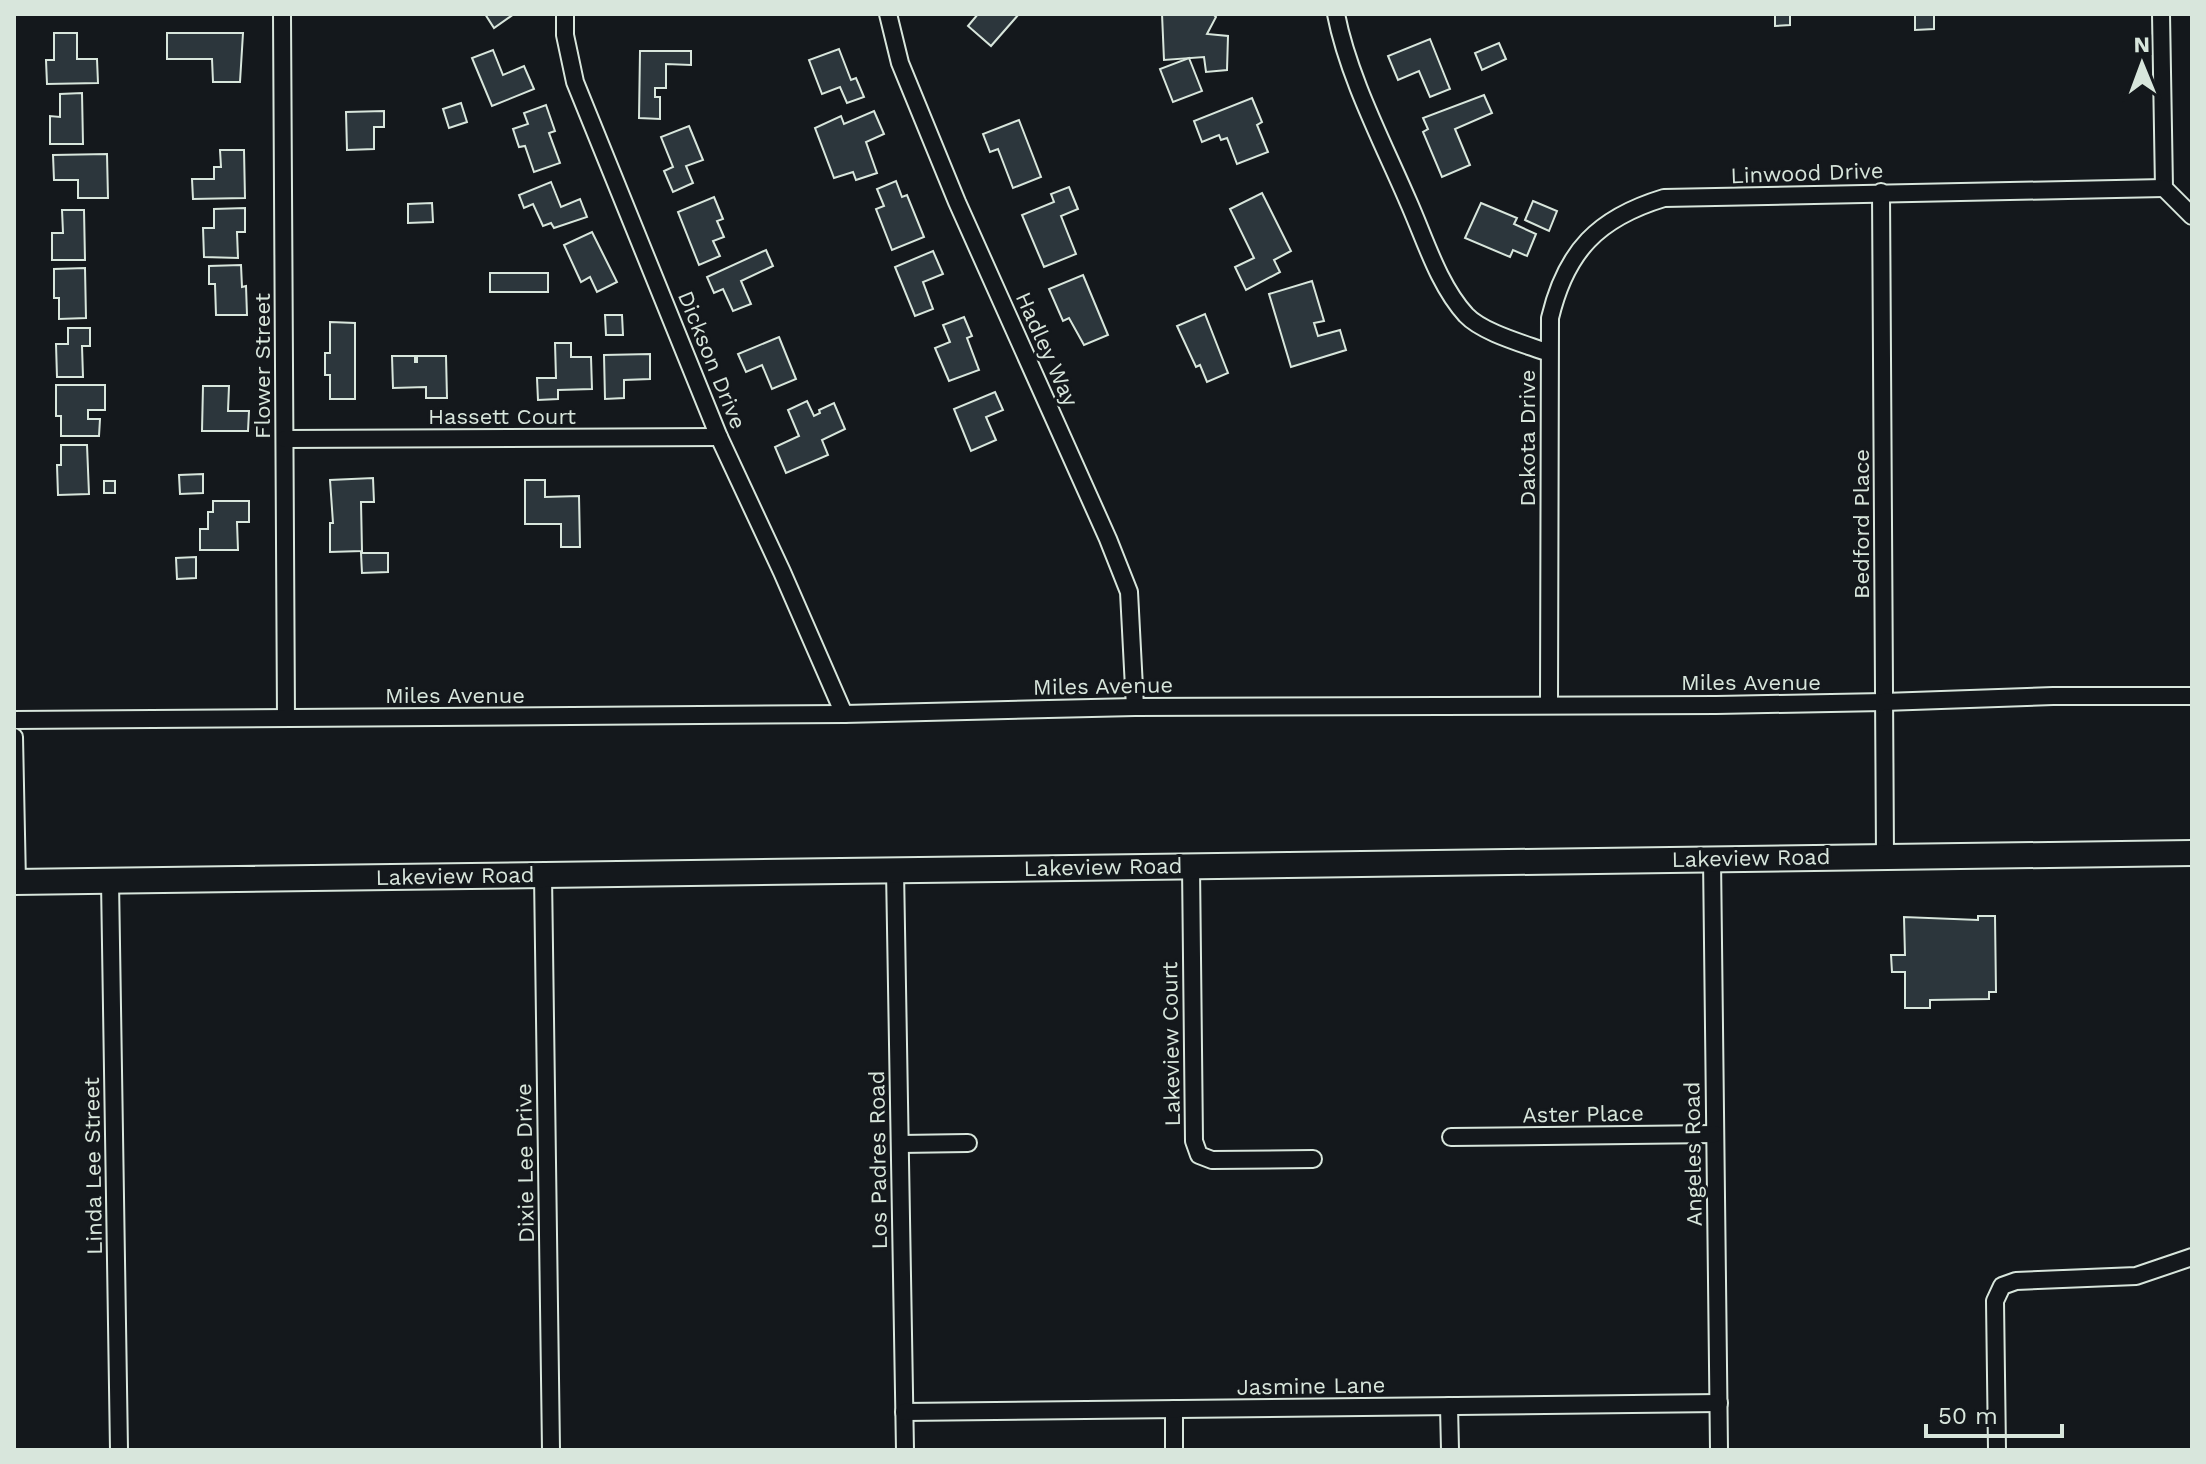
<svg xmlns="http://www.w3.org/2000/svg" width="2206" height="1464" viewBox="0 0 2206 1464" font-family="'Work Sans',sans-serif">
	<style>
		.building { fill: #2c363c; stroke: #d8e6dc; stroke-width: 2 }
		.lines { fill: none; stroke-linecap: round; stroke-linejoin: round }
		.minor-casing { stroke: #d8e6dc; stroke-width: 20 }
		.secondary-casing { stroke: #d8e6dc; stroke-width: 28 }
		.minor { stroke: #14181c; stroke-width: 16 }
		.secondary { stroke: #14181c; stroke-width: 24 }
		.labels { text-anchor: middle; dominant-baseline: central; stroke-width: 6; stroke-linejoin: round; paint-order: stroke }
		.street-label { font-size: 22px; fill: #d8e6dc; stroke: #14181c }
	</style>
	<rect width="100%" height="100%" fill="#14181c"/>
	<g class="building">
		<path d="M485,14H514L494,28Z"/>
		<path d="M978,14H1019L991,46L968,26Z"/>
		<path d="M1162,14H1213L1216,17L1207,34L1228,36L1227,70L1206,72L1204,57L1164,60Z"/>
		<path d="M1775,14H1790V25L1775,26Z"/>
		<path d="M1915,14H1934V29L1915,30Z"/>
		<path d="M54,33H77V59H97L98,83L47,84L46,60H54Z"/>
		<path d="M167,33H243L240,82H213L212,59H167Z"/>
		<path d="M1430,39L1450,89L1430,97L1419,71L1398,80L1388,56Z"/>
		<path d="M1499,43L1506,59L1482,70L1475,53Z"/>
		<path d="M839,49L851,80L856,78L864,97L847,103L840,87L822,94L809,60Z"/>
		<path d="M493,50L503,75L524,66L534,89L492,106L472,58Z"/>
		<path d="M640,51H691V65L666,64V88H655V97H660V119L639,118Z"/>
		<path d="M1189,58L1202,91L1173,102L1160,69Z"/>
		<path d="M82,93L83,144H50V116L60,117V94Z"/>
		<path d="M1484,95L1492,113L1455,129L1470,165L1442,177L1423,132L1428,129L1423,118Z"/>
		<path d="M1252,98L1262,122L1257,125L1268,152L1237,164L1227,138L1221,140L1219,135L1202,142L1194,121Z"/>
		<path d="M461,103L467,122L449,128L443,109Z"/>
		<path d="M546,105L555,131L549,133L560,163L534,172L525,146L519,147L513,129L528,124L524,113Z"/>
		<path d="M384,111V127H374V149L347,150L346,112Z"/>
		<path d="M874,111L884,134L866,142L877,173L856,180L853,172L834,178L815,128L841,116L844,124Z"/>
		<path d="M1019,120L1041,177L1013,188L998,149L990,152L983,134Z"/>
		<path d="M689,126L703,160L686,166L693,183L673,192L664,171L673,167L661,137Z"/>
		<path d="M220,150H244L245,198L193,199L192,179H214V167H221Z"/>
		<path d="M107,154L108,198H78V180H54L53,155Z"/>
		<path d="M896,181L902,197L907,195L924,237L892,250L876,209L884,206L877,189Z"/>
		<path d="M551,182L561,207L580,199L587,217L554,228L551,223L543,226L533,204L524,208L519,195Z"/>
		<path d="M1069,187L1078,209L1061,216L1076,254L1044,267L1022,215L1054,202L1051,194Z"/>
		<path d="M1262,193L1291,251L1274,260L1280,272L1246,290L1235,267L1254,258L1230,209Z"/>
		<path d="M714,197L723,219L717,221L724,237L713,241L720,256L699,265L678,212Z"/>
		<path d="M1533,201L1557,211L1549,231L1525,220Z"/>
		<path d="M432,203L433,222L408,223V204Z"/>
		<path d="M1481,203L1517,218L1514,224L1536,234L1527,256L1513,250L1510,257L1465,238Z"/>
		<path d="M245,208V232H237L238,258L204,257L203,228H214V209Z"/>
		<path d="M62,210H84L85,260H52V233H63Z"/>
		<path d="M592,232L617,282L597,292L590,277L581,282L564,245Z"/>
		<path d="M766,250L773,266L741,281L751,304L733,311L723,289L714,293L707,277Z"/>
		<path d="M933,251L943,274L923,282L933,309L915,316L895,267Z"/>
		<path d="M241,265L242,287L246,286L247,315H216L215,284H209V266Z"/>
		<path d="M85,268L86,318L59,319V298H54V269Z"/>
		<rect x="490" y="273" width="58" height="19"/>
		<path d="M1083,275L1108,335L1084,345L1069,318L1063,321L1049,289Z"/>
		<path d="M1312,281L1324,321L1314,323L1318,336L1340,330L1346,350L1291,367L1269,294Z"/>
		<path d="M1205,314L1228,373L1207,382L1200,365L1196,367L1177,326Z"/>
		<path d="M605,315H622L623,335H606Z"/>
		<path d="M964,317L972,336L967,338L979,370L949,381L935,348L950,342L943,325Z"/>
		<path d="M330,322L355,323V399H330V375H325V353H330Z"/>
		<path d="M68,328H90V346H82L83,377H57L56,344H68Z"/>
		<path d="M779,337L796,379L772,389L762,365L746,372L738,354Z"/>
		<path d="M555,343H571V357H591L592,389L558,390V399L538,400L537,378H556Z"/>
		<path d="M650,354V379L624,380V398L605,399L604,355Z"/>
		<path d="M392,356H415V362H417V356H446L447,398H426V387L393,388Z"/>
		<path d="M56,385H105V410H88V419H100L99,436H61V416H56Z"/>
		<path d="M203,386H229L228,411H249L248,431H202Z"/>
		<path d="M995,392L1003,410L986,417L996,440L971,451L954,409Z"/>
		<path d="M807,401L814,416L820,413L819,410L834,403L845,429L822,440L828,455L786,473L775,447L799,436L788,410Z"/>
		<path d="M61,445H87L89,494L58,495L57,465H61Z"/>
		<path d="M203,474V493L180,494L179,475Z"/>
		<path d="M373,478L374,502H361L362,551L330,552V523H333L330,480Z"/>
		<path d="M525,480H545V497L579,496L580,547H561V524H525Z"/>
		<rect x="104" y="481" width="11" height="12"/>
		<path d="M213,501H249V522H237L238,550H200V529H208V512H213Z"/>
		<path d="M361,553H388V572L362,573Z"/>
		<path d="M196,557V578L177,579L176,558Z"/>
		<path d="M1978,916H1995L1996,992H1989V999L1930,1000V1008H1905V972H1892L1891,955H1905L1904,917L1978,920Z"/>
	</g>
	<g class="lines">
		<defs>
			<g id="minor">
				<path d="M282,14L286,718"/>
				<path d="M565,14V35L575,82L719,437L782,572L844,714"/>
				<path d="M888,14L900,63L957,202L1108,539L1129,592L1135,707"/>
				<path d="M1336,14C1348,76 1383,143 1408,201C1425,239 1438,284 1466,315C1483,333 1525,344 1549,353"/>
				<path d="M2161,14L2164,188L2192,216"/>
				<path d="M1881,192L1885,856"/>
				<path d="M285,439L719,437"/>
				<path d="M1549,704L1550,318C1566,251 1598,218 1664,198L2164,188"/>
				<path d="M14,720L844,714L1135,707L1716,705L1884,702L2053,696H2192"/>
				<path d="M14,737L17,882"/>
				<path d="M1712,858L1719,1450"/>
				<path d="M1191,866L1194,1141L1199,1155L1212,1160L1313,1159"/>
				<path d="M895,870L905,1450"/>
				<path d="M543,875L551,1450"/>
				<path d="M110,881L119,1450"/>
				<path d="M1451,1137L1715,1134"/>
				<path d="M900,1144L968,1143"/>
				<path d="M1449,1406L1450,1450"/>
				<path d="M1174,1409V1450"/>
				<path d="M904,1412L1719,1403"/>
				<path d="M1997,1450L1995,1301L2002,1286L2016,1281L2136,1276L2192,1257"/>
			</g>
			<path id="secondary" d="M14,882L2192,853"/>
		</defs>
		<use href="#minor" class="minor-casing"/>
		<use href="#secondary" class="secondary-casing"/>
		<use href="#minor" class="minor"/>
		<use href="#secondary" class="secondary"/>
	</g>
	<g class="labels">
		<g class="street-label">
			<text transform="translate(1807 173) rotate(-2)">Linwood Drive</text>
			<text transform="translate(1047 349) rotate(66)">Hadley Way</text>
			<text transform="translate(712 360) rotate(68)">Dickson Drive</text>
			<text transform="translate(262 366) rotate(-90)">Flower Street</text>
			<text x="502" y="416">Hassett Court</text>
			<text transform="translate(1527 438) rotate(-90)">Dakota Drive</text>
			<text transform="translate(1861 524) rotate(-90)">Bedford Place</text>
			<text x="1751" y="682">Miles Avenue</text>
			<text transform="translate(1103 686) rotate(-1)">Miles Avenue</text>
			<text x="455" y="695">Miles Avenue</text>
			<text transform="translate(1751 858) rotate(-1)">Lakeview Road</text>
			<text transform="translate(1103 867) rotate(-1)">Lakeview Road</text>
			<text transform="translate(455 876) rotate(-1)">Lakeview Road</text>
			<text transform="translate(1171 1044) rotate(-91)">Lakeview Court</text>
			<text transform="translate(1583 1114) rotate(-1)">Aster Place</text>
			<text transform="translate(1693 1154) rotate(-91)">Angeles Road</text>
			<text transform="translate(878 1160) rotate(-91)">Los Padres Road</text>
			<text transform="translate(525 1163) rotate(-91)">Dixie Lee Drive</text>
			<text transform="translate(93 1166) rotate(-91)">Linda Lee Street</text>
			<text transform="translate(1311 1386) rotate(-1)">Jasmine Lane</text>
		</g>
	</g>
	<rect width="2206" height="1464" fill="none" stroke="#d8e6dc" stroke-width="32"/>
	<g transform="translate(2142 64) rotate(359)" stroke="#14181c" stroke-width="6" paint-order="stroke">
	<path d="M0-6L14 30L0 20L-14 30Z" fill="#d8e6dc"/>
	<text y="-12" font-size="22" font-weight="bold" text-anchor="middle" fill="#d8e6dc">N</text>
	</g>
	<path d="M1926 1424v12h136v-12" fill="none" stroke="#d8e6dc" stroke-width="4"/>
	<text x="1938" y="1424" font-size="24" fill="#d8e6dc" stroke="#14181c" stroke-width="6" paint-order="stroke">50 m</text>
</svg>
